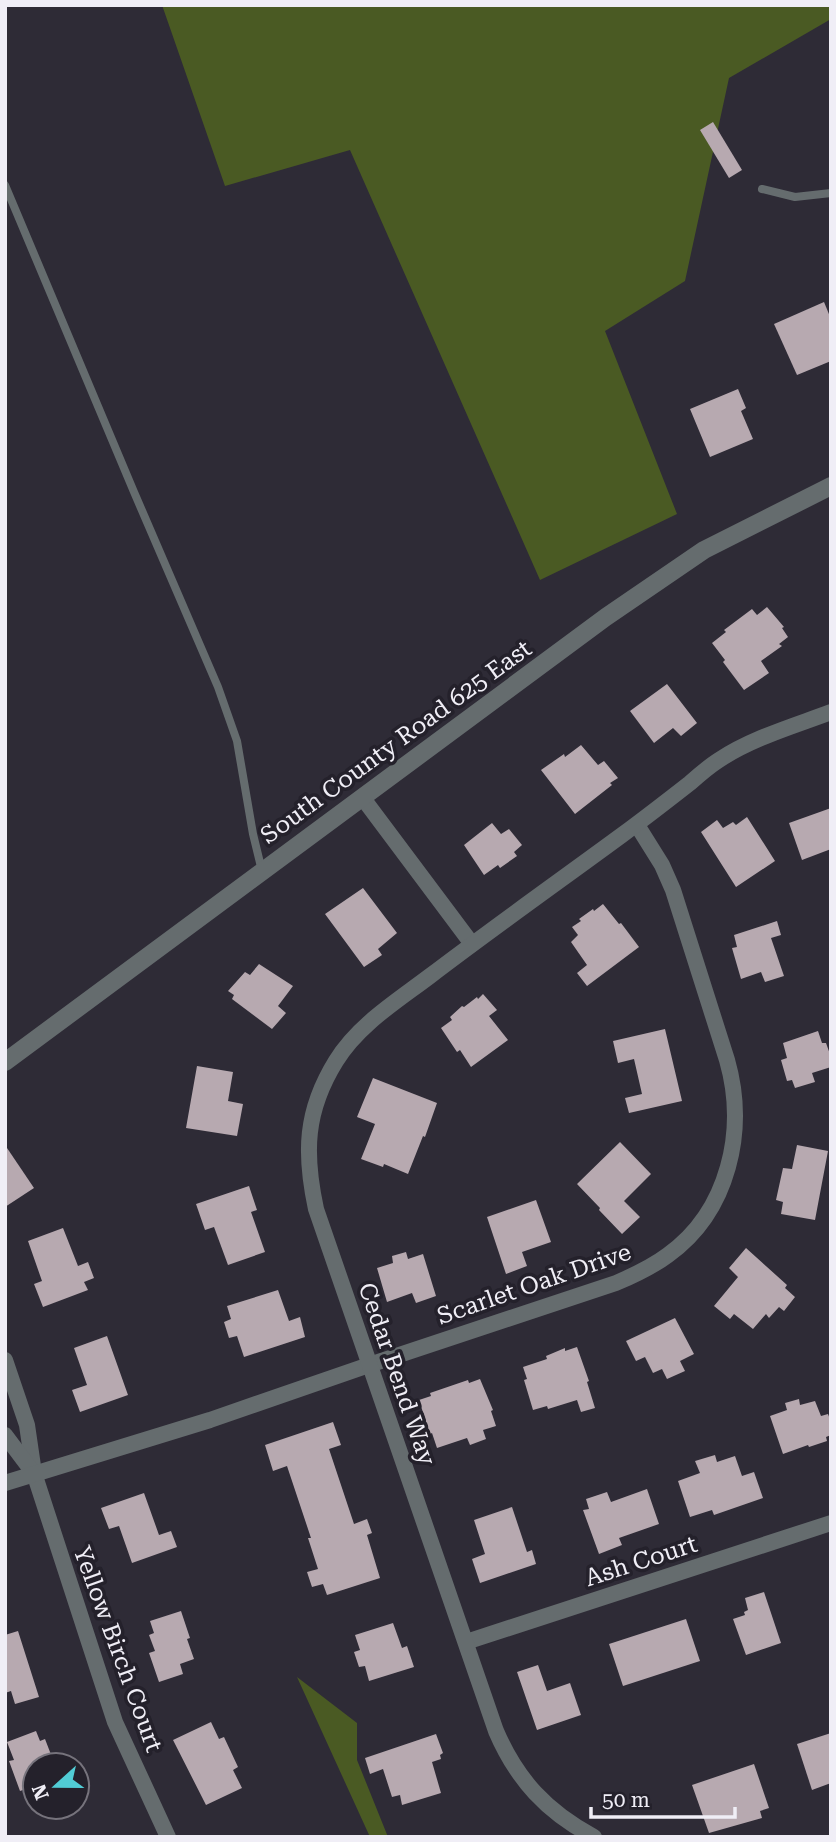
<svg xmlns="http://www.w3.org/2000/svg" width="836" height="1842" viewBox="0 0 836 1842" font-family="'Roboto Serif',serif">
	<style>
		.green { fill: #4a5a23 }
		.building { fill: #b7a9b0 }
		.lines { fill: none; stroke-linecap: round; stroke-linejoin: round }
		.service { stroke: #656c6e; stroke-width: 8 }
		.minor { stroke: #656c6e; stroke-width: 16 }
		.tertiary { stroke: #656c6e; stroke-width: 18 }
		.labels { text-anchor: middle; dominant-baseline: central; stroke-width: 7; stroke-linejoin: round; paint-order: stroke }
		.street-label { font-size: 24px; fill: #f0eef6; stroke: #24212b }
	</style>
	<rect width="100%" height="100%" fill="#2e2b36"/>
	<g class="green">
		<path d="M162,5H831V19L729,78L685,281L605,331L677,514L540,580L350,150L225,186Z"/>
		<path d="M297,1677L357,1723V1760L388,1837H370Z"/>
	</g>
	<g class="building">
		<path d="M713,122L742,170L729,178L700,130Z"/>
		<path d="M824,302L831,319V361L797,375L774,324Z"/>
		<path d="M738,389L746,408L741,411L753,439L710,457L690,409Z"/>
		<path d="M767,607L784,627L782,628L788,637L779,644L782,646L761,661L769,673L744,690L723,662L725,660L712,643L726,632L724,630L752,609L757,615Z"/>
		<path d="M667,684L697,723L681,736L673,728L654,743L630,711Z"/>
		<path d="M581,745L598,765L604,761L618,778L610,783L612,785L575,814L541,770L564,754L565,757Z"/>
		<path d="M831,808V849L802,860L789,823Z"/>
		<path d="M747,817L775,861L736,887L701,832L717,820L723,828L733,822L736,825Z"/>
		<path d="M492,823L501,834L509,829L522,845L514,852L517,856L500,868L498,865L484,875L464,845Z"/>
		<path d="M363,888L397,933L378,949L382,955L364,967L325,914Z"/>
		<path d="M603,904L619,924L621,923L639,947L587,986L577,973L587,965L571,942L578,935L572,927L581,921L579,919L593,909L594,911Z"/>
		<path d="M777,921L781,935L771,938L784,976L765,982L761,972L741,979L732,948L737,947L734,935Z"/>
		<path d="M259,964L293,986L278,1006L286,1013L272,1029L232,999L234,995L228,991L245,972L250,975Z"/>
		<path d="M483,994L497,1010L489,1016L508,1040L471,1067L460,1050L457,1052L441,1028L452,1020L450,1017L462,1006L464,1007L477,997L478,999Z"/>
		<path d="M665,1029L682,1101L629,1113L625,1098L642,1094L634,1059L618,1063L613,1041Z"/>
		<path d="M818,1031L822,1043H826L831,1057V1067L812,1073L815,1082L795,1088L792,1080L787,1081L781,1060L787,1058L783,1043Z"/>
		<path d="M197,1066L233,1072L228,1101L243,1104L237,1136L186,1128Z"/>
		<path d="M373,1078L437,1103L425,1137L423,1136L408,1174L384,1164L383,1167L361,1159L375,1124L357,1117Z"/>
		<path d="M620,1142L651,1174L624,1201L640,1217L622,1234L599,1210L600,1208L577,1184Z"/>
		<path d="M5,1145L34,1188L5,1207Z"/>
		<path d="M797,1145L828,1151L815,1220L781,1214L783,1202L776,1200L783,1168L792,1169Z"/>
		<path d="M249,1186L257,1210L251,1212L265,1252L228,1265L214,1227L205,1230L196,1204Z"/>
		<path d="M536,1200L551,1242L522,1252L527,1266L506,1274L487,1217Z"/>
		<path d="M63,1228L78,1266L88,1262L94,1278L84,1282L88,1290L43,1307L34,1284L42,1281L28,1241Z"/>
		<path d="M746,1248L787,1285L785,1288L795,1297L784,1311L779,1307L769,1318L766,1314L753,1329L734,1314L730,1319L714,1306L738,1277L729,1268Z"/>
		<path d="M406,1252L408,1259L423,1254L436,1296L416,1303L412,1293L387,1302L377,1268L393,1263L392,1256Z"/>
		<path d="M278,1290L289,1321L300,1317L305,1337L244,1357L237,1336L229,1338L224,1322L231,1319L227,1306Z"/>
		<path d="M675,1318L694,1354L680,1361L685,1371L667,1379L662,1369L653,1373L645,1357L636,1361L626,1341Z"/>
		<path d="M107,1336L128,1395L80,1412L72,1390L87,1385L74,1348Z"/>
		<path d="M577,1347L589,1381L587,1382L595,1408L581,1412L577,1400L548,1409L547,1406L533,1410L524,1380L527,1379L523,1367L547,1359L546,1356L565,1348V1351Z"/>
		<path d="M480,1379L493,1410L491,1411L496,1426L483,1430L486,1439L470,1445L467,1438L437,1448L432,1433L430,1434L419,1400L431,1396L430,1393L468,1380L469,1383Z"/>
		<path d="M799,1399L800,1405L815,1401L821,1416L828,1414L831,1422V1435L826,1437L827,1441L809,1447L808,1445L783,1454L770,1416L787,1410L785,1403Z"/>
		<path d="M333,1422L341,1445L329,1449L354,1524L367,1519L372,1533L367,1535L380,1578L327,1595L323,1584L312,1587L307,1572L318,1569L308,1538H311L287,1466L273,1471L265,1445Z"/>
		<path d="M715,1455L717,1462L735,1456L742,1476L754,1472L763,1498L714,1515L712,1510L690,1517L678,1481L700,1473L695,1461Z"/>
		<path d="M647,1489L659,1524L619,1538L622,1545L599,1554L583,1510L589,1509L586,1499L607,1492L611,1502Z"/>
		<path d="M144,1493L159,1535L171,1531L177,1547L132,1563L119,1526L109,1529L101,1508Z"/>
		<path d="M512,1507L527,1552L532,1550L536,1564L480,1583L472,1559L485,1554L474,1520Z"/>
		<path d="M764,1592L781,1643L746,1655L733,1619L745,1615L744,1612L748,1610L745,1598Z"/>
		<path d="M181,1611L190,1638L187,1639L194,1659L180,1664L183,1674L159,1682L149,1653L155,1651L149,1635L154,1633L150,1621Z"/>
		<path d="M686,1619L700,1661L623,1686L609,1644Z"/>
		<path d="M393,1623L402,1648L407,1646L414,1667L369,1681L365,1666L359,1667L354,1652L360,1650L355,1635Z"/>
		<path d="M18,1631L39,1697L15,1704L11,1691L5,1693V1635Z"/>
		<path d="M538,1665L547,1691L570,1683L581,1715L537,1730L517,1672Z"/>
		<path d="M211,1722L219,1739L224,1737L238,1767L233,1770L242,1788L206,1805L173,1740Z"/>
		<path d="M36,1731L40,1741L45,1739L55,1765H35V1786L20,1791L9,1761L14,1760L7,1742Z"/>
		<path d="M831,1733V1783L812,1790L797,1744Z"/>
		<path d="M436,1734L443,1753L440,1755L441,1759L432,1762L441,1793L402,1805L400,1795L392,1797L383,1769L370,1774L365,1758Z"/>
		<path d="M754,1764L769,1808L760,1811L762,1818L709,1833L692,1785Z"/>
	</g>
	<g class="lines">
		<g class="service">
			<path d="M5,185L134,492L218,687L237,741L253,834L262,871"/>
			<path d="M762,189L795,197L831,193"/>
		</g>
		<g class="minor">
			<path d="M362,797L472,944"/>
			<path d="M5,1360L27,1425L34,1473L115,1722L168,1837"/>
			<path d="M5,1435L32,1471"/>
			<path d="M5,1483L210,1420L369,1365L616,1283C635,1275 652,1267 668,1255C729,1211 747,1130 727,1060L673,890L662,865L637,825"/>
			<path d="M466,1642L831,1523"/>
			<path d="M594,1837C547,1812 517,1780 496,1731L316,1209C304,1153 305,1111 336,1061C358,1025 397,1001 430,976C493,928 558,882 622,835C645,818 667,801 690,783C699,775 708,767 719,760C752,738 794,726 831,712"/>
		</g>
		<path class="tertiary" d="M5,1062L606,617L704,550L831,486"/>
	</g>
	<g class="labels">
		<g class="street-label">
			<text transform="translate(396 742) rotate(-36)">South County Road 625 East</text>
			<text transform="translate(534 1284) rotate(-19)">Scarlet Oak Drive</text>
			<text transform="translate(397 1374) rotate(71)">Cedar Bend Way</text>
			<text transform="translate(641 1561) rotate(-18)">Ash Court</text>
			<text transform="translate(118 1649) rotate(70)">Yellow Birch Court</text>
		</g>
	</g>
	<rect width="836" height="1842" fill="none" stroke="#f0eef6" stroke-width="14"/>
	<g transform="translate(56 1786) rotate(249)"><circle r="33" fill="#24212b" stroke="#76737c" stroke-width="2"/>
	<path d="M0-5L12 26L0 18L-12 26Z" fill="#51ccd5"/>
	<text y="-10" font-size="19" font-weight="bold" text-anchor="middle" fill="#f0eef6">N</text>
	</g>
	<path d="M591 1807v10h144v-10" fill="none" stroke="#f0eef6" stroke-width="3.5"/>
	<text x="602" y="1807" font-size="21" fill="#f0eef6" stroke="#24212b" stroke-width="5" paint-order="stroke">50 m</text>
</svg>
